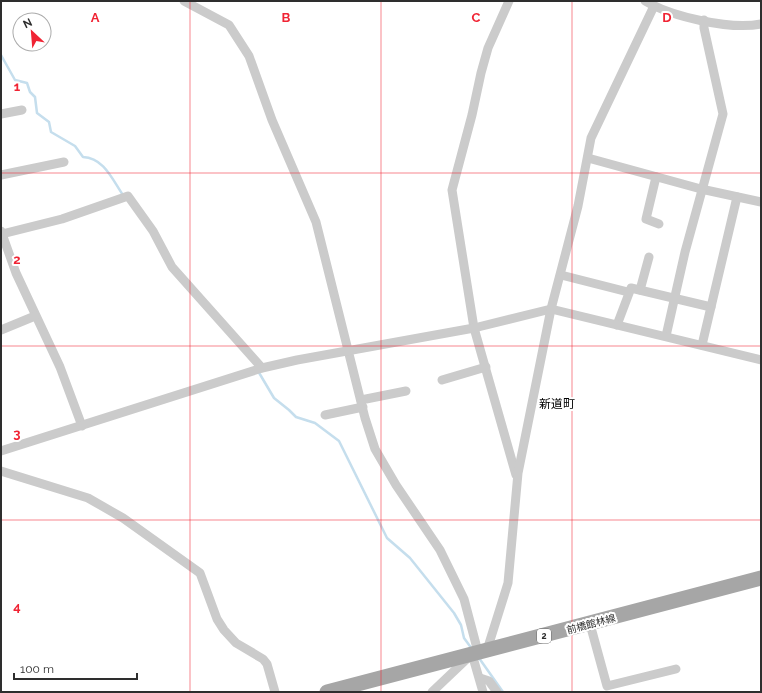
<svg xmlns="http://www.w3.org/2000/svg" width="762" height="693" viewBox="0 0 762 693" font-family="Raleway,'Noto Sans JP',sans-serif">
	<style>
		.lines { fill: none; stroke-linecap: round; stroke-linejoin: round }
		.stream { stroke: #c5deed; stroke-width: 2.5 }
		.street { stroke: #cbcbcb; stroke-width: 9 }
		.primary { stroke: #a6a6a6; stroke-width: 15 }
		.grid { fill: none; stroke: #f02434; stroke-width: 1; stroke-opacity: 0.55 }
		.labels { text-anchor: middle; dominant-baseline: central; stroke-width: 4; stroke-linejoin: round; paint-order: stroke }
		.shield { fill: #fff; stroke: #6d6d6d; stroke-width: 1 }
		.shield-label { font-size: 9px; font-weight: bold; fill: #2e2e2e }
		.street-label { font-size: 10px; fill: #2e2e2e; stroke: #fff }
		.quarter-label { font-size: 12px; fill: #000; stroke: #fff }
		.grid-label { font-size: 13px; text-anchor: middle; font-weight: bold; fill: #f02434; stroke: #fff; stroke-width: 4; stroke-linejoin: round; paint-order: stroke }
	</style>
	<rect width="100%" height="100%" fill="#fff"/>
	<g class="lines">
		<g class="stream">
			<path d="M1,55L15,80L27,83L30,92L35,97L37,113L49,122L51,132L75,146L83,157C104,158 112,179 123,195"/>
			<path d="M258,371L274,398L289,410L296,417L315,423L339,441L387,538L410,558L454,613L461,625L464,638L472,649"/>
			<path d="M479,658L503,692"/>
		</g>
		<g class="street">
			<path d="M184,1L229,25L249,56L272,120L316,222L365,418L375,449L396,485L440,550L464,599L478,652"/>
			<path d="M509,1L488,48L481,73L472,115L452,190L474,328L516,475"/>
			<path d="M645,1C672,17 730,30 761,24"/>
			<path d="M1,114L22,110"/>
			<path d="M588,158L701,189L761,202"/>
			<path d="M1,175L64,162"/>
			<path d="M656,177L646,219L659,224"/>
			<path d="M1,231L16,273L60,367L82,426"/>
			<path d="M2,234L62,219L128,196L153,231L172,267L262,368"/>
			<path d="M561,275L628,292"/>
			<path d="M640,290L649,257"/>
			<path d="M617,325L631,288L711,307"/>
			<path d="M1,330L35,316"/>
			<path d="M666,336L685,252L723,114L704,28V20"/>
			<path d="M702,345L737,197"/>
			<path d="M442,380L486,367"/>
			<path d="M361,400L406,391"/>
			<path d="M325,415L363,407"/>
			<path d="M1,451L262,368L297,360L474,328L551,309L761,360"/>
			<path d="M1,471L88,498L123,518L200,573L217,619L224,630L236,643L263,659L267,664L275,692"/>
			<path d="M590,624L607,686L676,669"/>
			<path d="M487,650L508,583L518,473L551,309L578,206L591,138L654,6"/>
			<path d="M480,678L489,681L497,692"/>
			<path d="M432,692L472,654L483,692"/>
		</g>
		<path class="primary" d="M327,692L761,578"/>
	</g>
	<path class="grid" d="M190,1V692M381,1V692M572,1V692M1,173H761M1,346H761M1,520H761"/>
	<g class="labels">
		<rect class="shield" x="537" y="629" width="14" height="14" rx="3"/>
		<g class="shield-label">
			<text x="544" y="636">2</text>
		</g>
		<g class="street-label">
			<text transform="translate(591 624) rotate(-15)">前橋館林線</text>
		</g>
		<g class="quarter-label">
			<text x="557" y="404">新道町</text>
		</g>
	</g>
	<g class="grid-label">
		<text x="95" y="22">A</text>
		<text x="286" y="22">B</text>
		<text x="476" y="22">C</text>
		<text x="667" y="22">D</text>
		<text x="17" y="91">1</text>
		<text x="17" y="264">2</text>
		<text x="17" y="438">3</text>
		<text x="17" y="611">4</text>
	</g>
	<rect width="762" height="693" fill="none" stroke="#2e2e2e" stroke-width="4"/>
	<g transform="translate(32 32) rotate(334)"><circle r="19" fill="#ffffff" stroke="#ababab"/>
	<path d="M0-3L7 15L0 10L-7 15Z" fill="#f02434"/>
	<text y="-6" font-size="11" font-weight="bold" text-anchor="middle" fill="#2e2e2e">N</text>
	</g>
	<path d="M14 673v6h123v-6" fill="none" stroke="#2e2e2e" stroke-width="2"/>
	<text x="20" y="673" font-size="12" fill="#2e2e2e" stroke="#ffffff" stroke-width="3" paint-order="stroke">100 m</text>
</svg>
